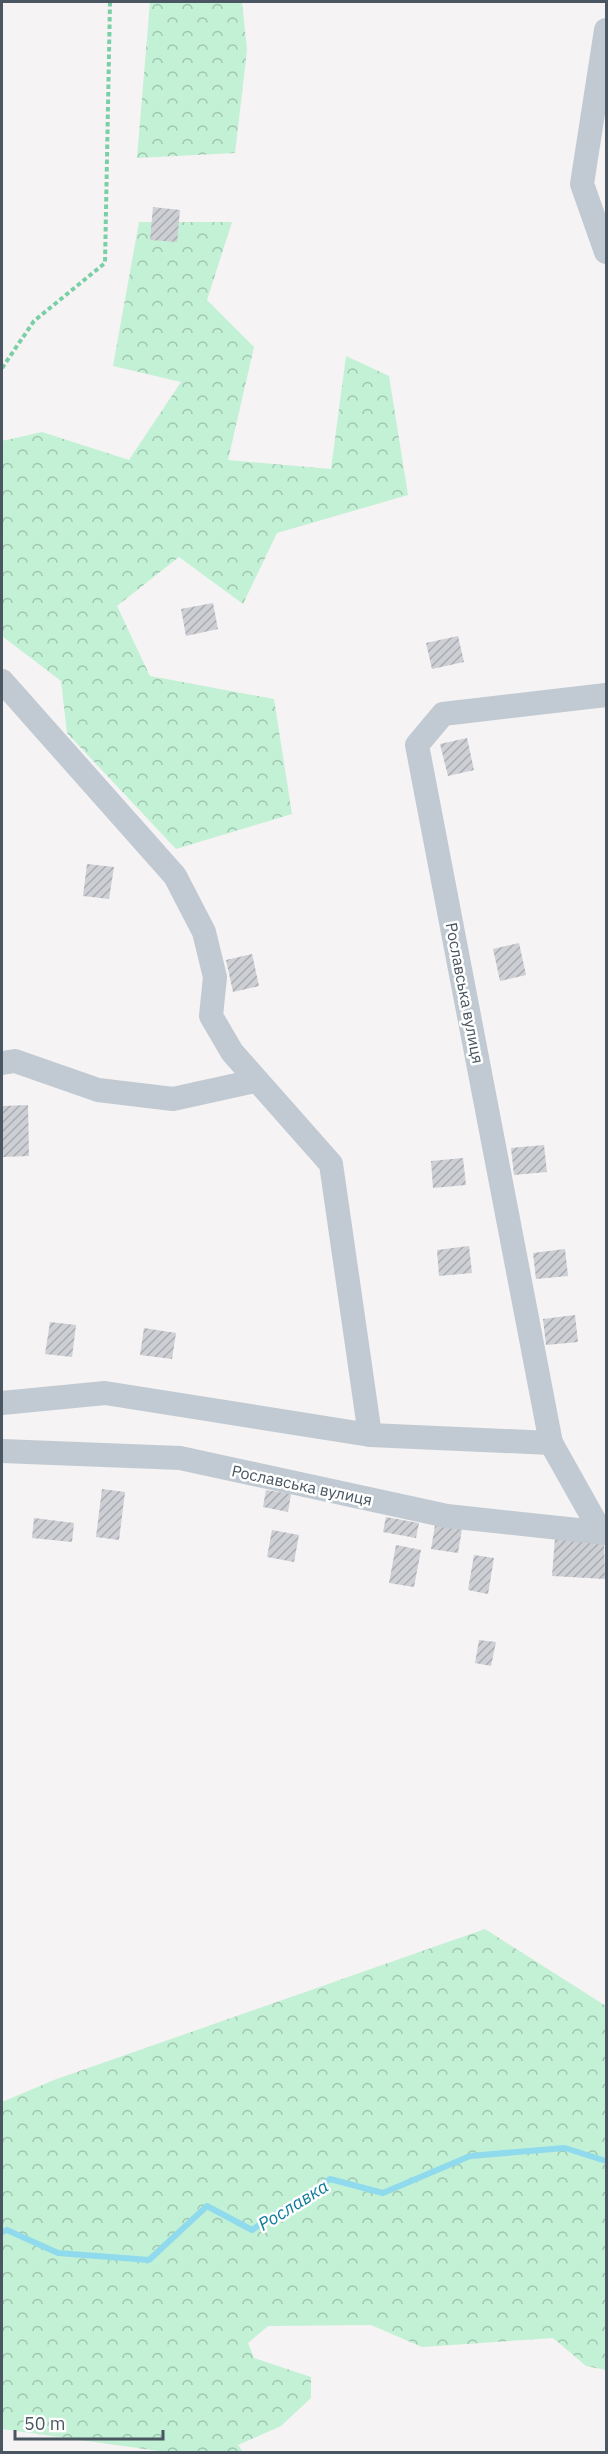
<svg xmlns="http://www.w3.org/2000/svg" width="608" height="2454" viewBox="0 0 608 2454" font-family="'IBM Plex Sans',sans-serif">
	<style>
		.forest { fill: url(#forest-crowns) }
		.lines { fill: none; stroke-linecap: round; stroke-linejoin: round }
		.stream { stroke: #90daee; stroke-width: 6 }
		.building { fill: url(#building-hatch) }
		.path { stroke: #7ad0a6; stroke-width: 4; stroke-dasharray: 4.5 3; stroke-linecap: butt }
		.minor { stroke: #c1cad2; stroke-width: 24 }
		.labels { text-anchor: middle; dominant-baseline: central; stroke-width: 5; stroke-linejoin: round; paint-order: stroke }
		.street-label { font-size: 16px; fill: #4a5661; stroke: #fff }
		.water-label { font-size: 18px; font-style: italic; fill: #0c7c9b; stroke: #fff }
	</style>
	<defs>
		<pattern id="forest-crowns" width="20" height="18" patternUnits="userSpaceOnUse" patternTransform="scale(1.5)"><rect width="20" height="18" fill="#c3f1d5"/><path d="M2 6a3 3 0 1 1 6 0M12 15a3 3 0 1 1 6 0" fill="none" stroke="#a0c6b0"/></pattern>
		<pattern id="building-hatch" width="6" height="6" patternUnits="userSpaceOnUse" patternTransform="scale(1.5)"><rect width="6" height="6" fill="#cdcfd5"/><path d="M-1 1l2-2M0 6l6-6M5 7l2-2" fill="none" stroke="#a8abb0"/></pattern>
	</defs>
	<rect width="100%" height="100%" fill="#f5f3f3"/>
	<g class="forest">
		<path d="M150,2H242L247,50L235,153L137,158Z"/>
		<path d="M139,222H232L207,300L254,347L228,460L331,469L346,356L389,376L408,495L277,533L243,604L179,557L117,606L150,676L274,699L292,814L176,849L67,733L61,681L2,636V441L42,432L129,460L181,382L113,366Z"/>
		<path d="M485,1929L606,2006V2370L586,2366L553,2338L422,2347L371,2325L268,2326L248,2343L254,2358L311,2377V2398L281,2426L238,2445L243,2452H166L2,2429V2102L54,2080Z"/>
	</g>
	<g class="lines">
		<path class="stream" d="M2,2232L7,2230L58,2253L149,2260L207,2206L252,2230L330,2179L383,2193L470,2156L565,2148L606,2161"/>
	</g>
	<g class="building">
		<path d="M153,207L180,210L177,242L150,240Z"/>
		<path d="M213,603L218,629L186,636L181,609Z"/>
		<path d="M458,636L464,662L432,669L426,643Z"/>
		<path d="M467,738L474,770L448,776L440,744Z"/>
		<path d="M87,864L114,867L109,899L83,896Z"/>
		<path d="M519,943L526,975L500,981L493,949Z"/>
		<path d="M252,954L259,986L233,992L226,960Z"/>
		<path d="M28,1105L29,1156L2,1157V1106Z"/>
		<path d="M544,1145L547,1172L514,1175L511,1148Z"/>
		<path d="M463,1158L466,1185L433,1188L431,1161Z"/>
		<path d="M469,1246L472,1273L439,1276L437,1250Z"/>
		<path d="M565,1249L568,1276L536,1279L533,1253Z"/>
		<path d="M575,1315L578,1342L546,1345L543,1319Z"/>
		<path d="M50,1322L76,1325L72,1357L45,1354Z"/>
		<path d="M144,1328L176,1333L172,1359L140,1355Z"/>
		<path d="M102,1489L125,1492L119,1540L96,1537Z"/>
		<path d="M266,1490L291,1494L288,1512L263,1507Z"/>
		<path d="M386,1517L419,1523L416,1538L383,1532Z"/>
		<path d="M34,1518L74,1523L72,1542L32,1538Z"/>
		<path d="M435,1525L462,1529L458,1553L431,1549Z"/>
		<path d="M272,1530L299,1535L294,1562L267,1557Z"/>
		<path d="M555,1538L604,1542L605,1579L552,1576Z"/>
		<path d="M396,1545L421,1550L414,1587L389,1583Z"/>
		<path d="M474,1555L494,1558L488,1594L468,1590Z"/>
		<path d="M479,1640L496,1642L491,1666L475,1663Z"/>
	</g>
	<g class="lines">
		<path class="path" d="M2,368L34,321L105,263L110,2"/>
		<g class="minor">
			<path d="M606,30L582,184L606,252"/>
			<path d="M2,681L175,876L204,932L215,977L211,1016L232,1052L331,1164L370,1435"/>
			<path d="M2,1063L15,1061L98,1090L173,1099L255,1081"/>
			<path d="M2,1403L105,1393L370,1435L551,1443"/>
			<path d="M2,1451L180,1458L447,1516L606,1533"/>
			<path d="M601,1532L551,1443L417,745L443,714L606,695"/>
		</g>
	</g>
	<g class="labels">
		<g class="street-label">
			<text transform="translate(465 993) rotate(79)">Рославська вулиця</text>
			<text transform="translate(302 1485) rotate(12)">Рославська вулиця</text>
		</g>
		<g class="water-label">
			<text transform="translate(293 2205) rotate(-32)">Рославка</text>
		</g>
	</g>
	<rect width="608" height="2454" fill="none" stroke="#4a5661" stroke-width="6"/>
	<path d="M15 2430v9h148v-9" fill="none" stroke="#4a5661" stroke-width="3"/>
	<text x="24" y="2430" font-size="18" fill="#4a5661" stroke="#ffffff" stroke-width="4.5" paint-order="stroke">50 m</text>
</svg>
